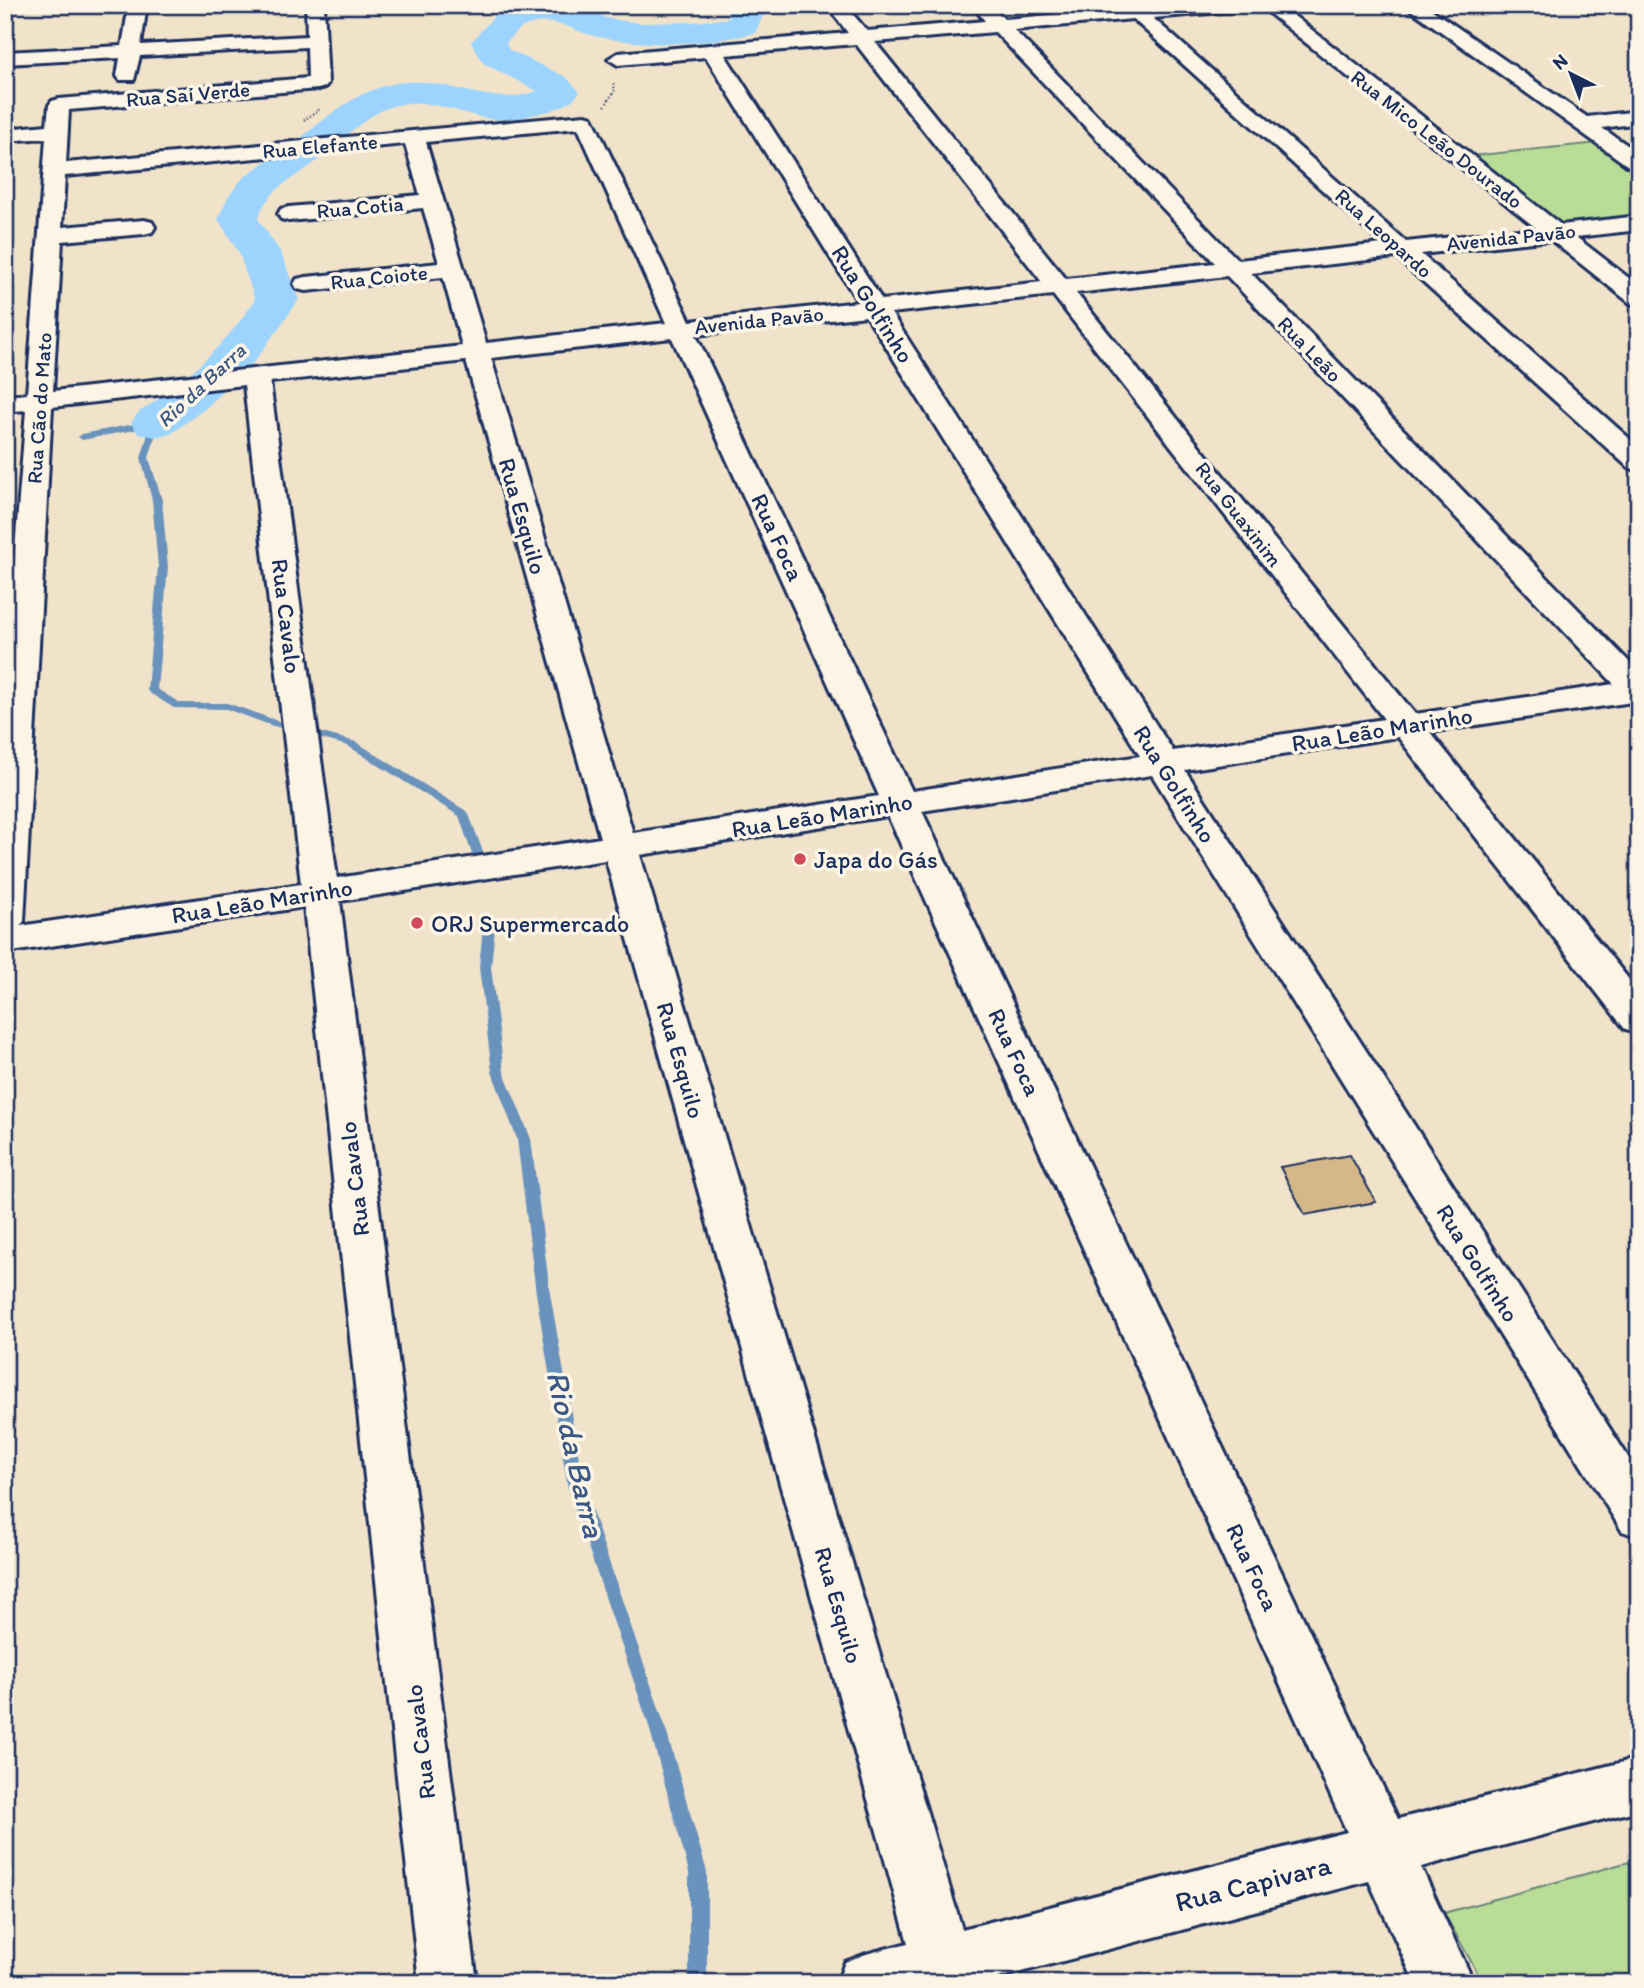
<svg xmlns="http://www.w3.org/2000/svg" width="1644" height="1988" viewBox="0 0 1644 1988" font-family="Itim,sans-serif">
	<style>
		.green { fill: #b9dc96; stroke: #6a867a; stroke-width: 2 }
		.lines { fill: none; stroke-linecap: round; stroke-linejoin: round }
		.stream { fill: #6992bd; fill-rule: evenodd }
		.river { fill: #9dd4fd; fill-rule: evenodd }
		.building { fill: #d5b88a; stroke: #1b2f5e; stroke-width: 2 }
		.minor-casing { stroke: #1b2f5e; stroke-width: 6 }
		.path { stroke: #1b2f5e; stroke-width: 2.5; stroke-dasharray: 1 2.5; stroke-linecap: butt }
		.minor { fill: #fcf5e5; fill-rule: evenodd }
		.poi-dot { fill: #d1495b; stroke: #fcf5e5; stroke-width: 2.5 }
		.labels { text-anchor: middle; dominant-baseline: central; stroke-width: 7; stroke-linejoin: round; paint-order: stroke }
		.far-street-label { font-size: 21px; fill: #1b2f5e; stroke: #fcf5e5 }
		.far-water-label { font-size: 21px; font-style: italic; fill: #3c5886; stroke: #fcf5e5 }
		.street-label { font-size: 24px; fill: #1b2f5e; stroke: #fcf5e5 }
		.poi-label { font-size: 24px; fill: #1b2f5e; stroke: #fcf5e5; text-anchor: start }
		.near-street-label { font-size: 28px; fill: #1b2f5e; stroke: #fcf5e5 }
		.near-water-label { font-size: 32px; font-style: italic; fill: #3c5886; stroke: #fcf5e5 }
	</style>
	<rect width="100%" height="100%" fill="#f0e3ca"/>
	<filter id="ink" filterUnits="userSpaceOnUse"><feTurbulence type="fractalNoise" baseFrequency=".0143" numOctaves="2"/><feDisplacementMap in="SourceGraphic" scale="14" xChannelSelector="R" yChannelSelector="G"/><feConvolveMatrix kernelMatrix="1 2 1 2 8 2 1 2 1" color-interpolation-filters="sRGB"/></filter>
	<g filter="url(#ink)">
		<g class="green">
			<path d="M1599,143L1639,171V220L1562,228L1470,156Z"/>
			<path d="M1629,1862L1639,1878V1983H1483L1444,1913Z"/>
		</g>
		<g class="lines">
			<g class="stream">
				<path d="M155,420L159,423L149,458L162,500L168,567L157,689L180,703H227L278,721L356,742L468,812L485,857L483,860H475L473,857L459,816L348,746L270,725L226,709L174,708L148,692L147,690L158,567L152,500L141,458L150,427L82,440L78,437L82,434Z"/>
				<path d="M490,914L496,918L491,967L504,1072L531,1139L550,1293L584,1488L664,1723L707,1872V1983H689V1872L648,1723L568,1488L536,1293L517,1139L492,1072L479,967L484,918Z"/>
			</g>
			<path class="river" d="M527,5H576L606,18L638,23L694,22L730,18L723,5H758L764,14L755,33C705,45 649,47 598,37C574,32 564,20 536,23C521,25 515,33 506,43L509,50L566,77L580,92C572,103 561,107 549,111C530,116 510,121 491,119C461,115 432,98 401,104C367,110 340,144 313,164C290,181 267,190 258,219L281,253L299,300L254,362L207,407L172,433L155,437L138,433L131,423L138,413C184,382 225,346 255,300L239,253L218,219L228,197L240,181C255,167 273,158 289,147C329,117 366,78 421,82C461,85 496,107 537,91L483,63L471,42L498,12Z"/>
		</g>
		<path class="building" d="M1350,1155L1376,1202L1305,1215L1280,1167Z"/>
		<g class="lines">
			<defs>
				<g id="minor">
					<path d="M129,5H147L141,45L307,36L306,5H324L328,83L325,87L318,89L69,110L66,163L585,115L592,117L690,321L858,302L706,57L618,65L608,59L618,53L848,33L829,8L831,5H845L867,31L985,21L972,5H991L1004,19L1122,9L1119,5L1142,7L1242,5L1233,11L1153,18L1406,242L1536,228L1259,5H1280L1561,225L1639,216V230L1576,237L1639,286V305L1630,303L1551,240L1421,254L1639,447V470L1629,468L1396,257L1251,273L1639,672V701L1430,732L1639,992V1032L1625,1029L1398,737L1185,770L1639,1474V1537L1622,1531L1152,775L922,811L1398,1819L1639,1758V1810L1421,1867L1474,1983H1415L1369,1881L979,1983H837L845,1962L866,1954L908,1943L606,860L340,901L477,1983H419L304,907L5,953V675L26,410L5,412V396L27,394L46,138L5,141V129L47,125L49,105L52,101L59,99L308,78L307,47L140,56L134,80H120L117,76L120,58L5,64V52L122,46ZM1133,19L1382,244L1238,260L1014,30ZM995,32L1215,263L1066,279L875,42ZM856,44L1042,282L882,300L725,55ZM578,128L666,323L486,343L426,142ZM405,144L420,195L289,207L281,209L278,214L281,219L289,221L423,208L439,263L306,277L297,279L294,284L297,289L306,291L443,277L462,346L53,391L62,241L144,234L152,232L155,227L152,222L144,220L62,227L65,176ZM1227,276L1614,684L1415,714L1076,293ZM1053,295L1384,719L1173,751L891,313ZM867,316L1140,756L912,791L696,335ZM672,338L879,796L633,833L491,358ZM466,361L600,838L337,878L270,382ZM244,385L301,884L20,926L24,921L52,407ZM888,816L1347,1832L962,1929L640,855Z"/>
					<path d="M1404,5H1425L1587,117L1639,111V123L1602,128L1639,153V169L1631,168Z"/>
					<path d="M1625,5H1639V14L1632,13Z"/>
				</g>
			</defs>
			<use href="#minor" class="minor-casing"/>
			<g class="path">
				<path d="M605,106L615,90L613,82"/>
				<path d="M304,120L320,109"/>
			</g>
			<use href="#minor" class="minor"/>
		</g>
	</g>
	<g class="poi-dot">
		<circle cx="800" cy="859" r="7"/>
		<circle cx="417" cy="923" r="7"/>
	</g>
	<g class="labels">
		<g class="far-street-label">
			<text transform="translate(188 94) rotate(-5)">Rua Saí Verde</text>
			<text transform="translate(1437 139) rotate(38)">Rua Mico Leão Dourado</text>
			<text transform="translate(320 146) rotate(-5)">Rua Elefante</text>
			<text transform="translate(360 207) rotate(-5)">Rua Cotia</text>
			<text transform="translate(1384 233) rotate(42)">Rua Leopardo</text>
			<text transform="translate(1511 237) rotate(-6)">Avenida Pavão</text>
			<text transform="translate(379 277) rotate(-6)">Rua Coiote</text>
			<text transform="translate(759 320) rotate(-6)">Avenida Pavão</text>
			<text transform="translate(1310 349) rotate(46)">Rua Leão</text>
			<text transform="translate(39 408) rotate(-86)">Rua Cão do Mato</text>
			<text transform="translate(1239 514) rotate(52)">Rua Guaxinim</text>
		</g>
		<g class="far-water-label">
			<text transform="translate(201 385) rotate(-43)">Rio da Barra</text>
		</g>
		<g class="street-label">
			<text transform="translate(873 304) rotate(58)">Rua Golfinho</text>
			<text transform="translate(523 516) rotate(74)">Rua Esquilo</text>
			<text transform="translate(778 537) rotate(65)">Rua Foca</text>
			<text transform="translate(287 616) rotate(83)">Rua Cavalo</text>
			<text transform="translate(1382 729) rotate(-9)">Rua Leão Marinho</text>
			<text transform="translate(1175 784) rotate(58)">Rua Golfinho</text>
			<text transform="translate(822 815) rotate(-9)">Rua Leão Marinho</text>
			<text transform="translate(262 901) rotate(-9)">Rua Leão Marinho</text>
			<text transform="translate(1015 1052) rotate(65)">Rua Foca</text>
			<text transform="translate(681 1060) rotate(74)">Rua Esquilo</text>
			<text transform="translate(354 1179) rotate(-97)">Rua Cavalo</text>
			<text transform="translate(1478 1263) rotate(58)">Rua Golfinho</text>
			<text transform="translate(1253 1567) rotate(65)">Rua Foca</text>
			<text transform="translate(839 1605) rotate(74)">Rua Esquilo</text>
			<text transform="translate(420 1742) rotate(-97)">Rua Cavalo</text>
		</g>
		<g class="poi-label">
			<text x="814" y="859">Japa do Gás</text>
			<text x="431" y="923">ORJ Supermercado</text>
		</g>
		<g class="near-street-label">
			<text transform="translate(1253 1883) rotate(-14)">Rua Capivara</text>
		</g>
		<g class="near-water-label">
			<text transform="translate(576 1454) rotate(77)">Rio da Barra</text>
		</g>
	</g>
	<rect width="1644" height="1988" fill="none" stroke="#fcf5e5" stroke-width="28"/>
	<rect x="14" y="14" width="1616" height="1960" fill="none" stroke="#1b2f5e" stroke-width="2.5" filter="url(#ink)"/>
	<g transform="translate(1571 74) rotate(318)" stroke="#fcf5e5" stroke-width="5" paint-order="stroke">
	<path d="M0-5L12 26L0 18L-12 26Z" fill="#1b2f5e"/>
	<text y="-10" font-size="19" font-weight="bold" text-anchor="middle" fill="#1b2f5e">N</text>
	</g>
</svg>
